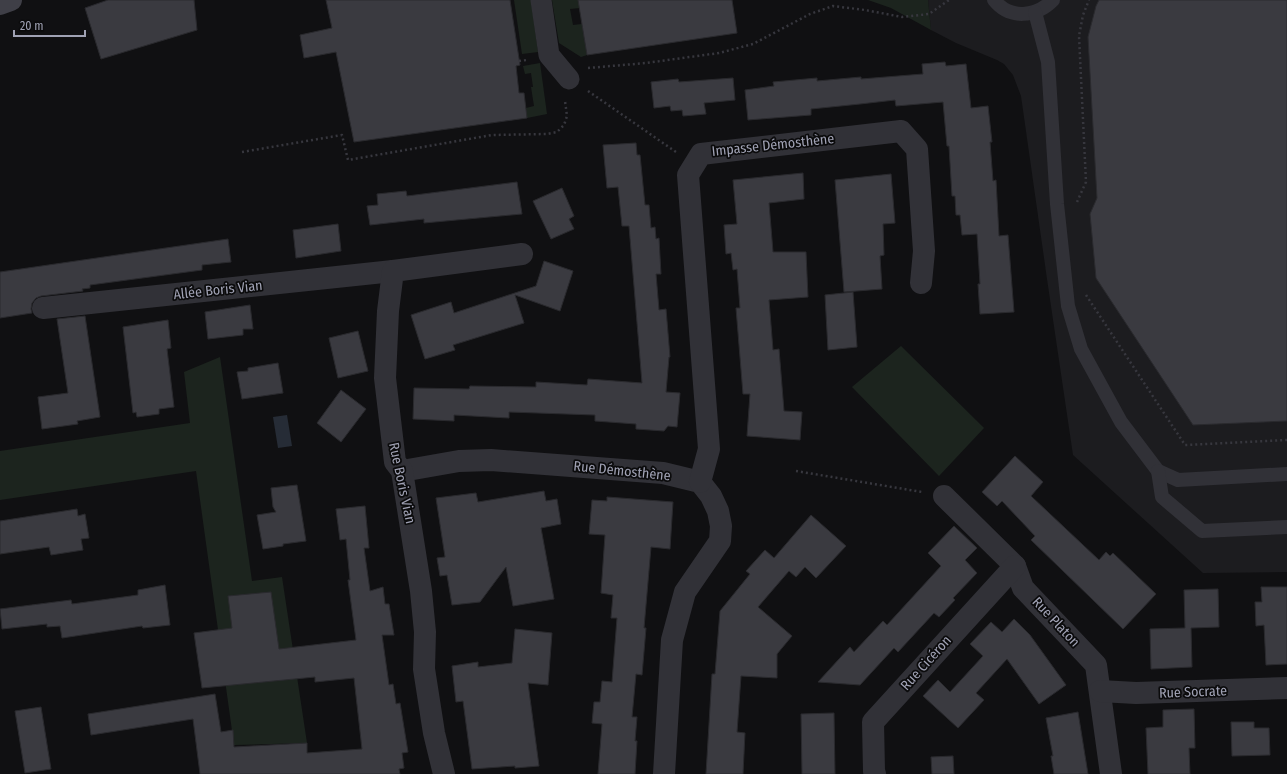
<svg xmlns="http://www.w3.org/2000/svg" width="1287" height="774" viewBox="0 0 1287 774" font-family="'Fira Sans Condensed',sans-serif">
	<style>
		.built { fill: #1c1c1f }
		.green { fill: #1c241e }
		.water { fill: #262c36 }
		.building { fill: #3a3a40; stroke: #2a2a2e }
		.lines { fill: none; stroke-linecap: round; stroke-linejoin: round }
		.path { stroke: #37373e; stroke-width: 2.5; stroke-dasharray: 2 3; stroke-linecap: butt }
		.service { stroke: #313137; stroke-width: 14 }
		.pedestrian { stroke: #313137; stroke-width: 21 }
		.minor { stroke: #313137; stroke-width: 22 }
		.secondary { stroke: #3f3f47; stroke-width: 22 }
		.labels { text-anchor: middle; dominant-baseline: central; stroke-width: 3.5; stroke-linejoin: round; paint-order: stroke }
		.street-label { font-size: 14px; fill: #a0a2b4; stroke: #0b0b0c }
	</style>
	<rect width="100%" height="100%" fill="#101012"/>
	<path class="built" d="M928,0H1287V572L1203,573L1073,455L1047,279L1021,96L1013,75L1004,64L997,60L956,43L931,30Z"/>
	<g class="green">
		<path d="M514,0H531L538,52L522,54Z"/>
		<path d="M552,0H578L580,8L570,9L573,25L582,24L587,55L581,57L559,43Z"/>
		<path d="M868,0H928L931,30L891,8Z"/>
		<path d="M540,63L547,114L527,118L526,108L534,106L531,87H533L531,73L525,74L523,66Z"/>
		<path d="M901,346L984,428L939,476L852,387Z"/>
		<path d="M220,357L252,581L282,577L307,743L234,745L196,471L0,500V451L190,423L184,372Z"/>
	</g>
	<path class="water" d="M287,415L292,446L278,448L273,417Z"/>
	<g class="building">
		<path d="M108,0H194L197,30L101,59L85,8Z"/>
		<path d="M326,0H510L520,65L516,66L519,93H524L527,118L354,142L336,52L304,58L300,35L332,28Z"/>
		<path d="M578,0H732L737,33L587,55Z"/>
		<path d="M1099,0H1287V421L1193,425L1096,278L1090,214L1097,198L1088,37L1096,6Z"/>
		<path d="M945,62L946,66L966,64L971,108L988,106L992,142H990L993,181L996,180L999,236L1008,235L1014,312L980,314L978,284H980L977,234L962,235L960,215H956L955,196H952L949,146H947L943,102L896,106L895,100L860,104L811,109V115L748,120L745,90L774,86L773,82L817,78V81L861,77V79L923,74L922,64Z"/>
		<path d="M733,78L735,100L704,103L706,114L683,116L682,110L671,111L670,106L654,108L651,82L678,79L679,82Z"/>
		<path d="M636,143L637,155H640L645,205H649L651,228L655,227L656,239L659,238L661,274H656L659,310L666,309L670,357H669L666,392L680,393L677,427L668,426L664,431L636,429V424L595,421V415L509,412V418L454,415V421L413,419L414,388L469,389L470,386L536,387V382L587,385L588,379L642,383L629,226H622L618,187L607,188L603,145Z"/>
		<path d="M803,173L804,199L769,203L773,252H806L808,297L769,300L773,350L779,349L784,411L802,412L800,440L747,436L750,394H743L736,308H740L737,269L733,270L731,253L726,254L724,225L737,224L733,180Z"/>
		<path d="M891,174L895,223L883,224L884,255L880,256L882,289L844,292L835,180Z"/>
		<path d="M517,182L522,214L424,223V219L370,225L367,206L378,205L377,194L406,191L407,196Z"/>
		<path d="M562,188L574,216L569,219L574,229L551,239L533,201Z"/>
		<path d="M338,224L341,251L296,258L293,230Z"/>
		<path d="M228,239L231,262L202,265V270L90,285V288L82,289L83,291L41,296L36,298L32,303L31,309L32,313L0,318V272Z"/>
		<path d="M544,261L573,271L560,311L515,295L524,323L453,345L455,350L425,359L411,315L451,302L454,313L536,286Z"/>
		<path d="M853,292L857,347L828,350L825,295Z"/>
		<path d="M250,305L253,329H243V335L208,339L205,312Z"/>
		<path d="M85,316L100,417L77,421L78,424L42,429L38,397L68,393L57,319Z"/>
		<path d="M168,320L171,348L167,349L174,407L159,409V414L137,417L136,412L133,413L123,327Z"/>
		<path d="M358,331L368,371L338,378L329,338Z"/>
		<path d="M278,363L283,393L242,399L237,372L248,371V368Z"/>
		<path d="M341,390L366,409L341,442L317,423Z"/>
		<path d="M1015,456L1043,482L1031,496L1099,560L1106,552L1110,556L1113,553L1156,594L1123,629L1031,540L1035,536L1002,501L997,506L982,492Z"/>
		<path d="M297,485L306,541L283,544V546L263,549L257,515L276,512L273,507L271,488Z"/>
		<path d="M544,491L546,501L557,499L561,524L541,528L554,599L513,606L506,567L480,602L452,605L447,575L440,576L437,558L445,557L436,498L476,493L478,502Z"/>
		<path d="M607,497L673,502L670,549L651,547L644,628H646L642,675L636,674L632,717H637L635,741H637L635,774H598L602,724L592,723L594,702H600L602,681L612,682L617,618H611L613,595L601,593L605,535L589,534L592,500L607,501Z"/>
		<path d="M365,506L369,548H364L370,591L383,587L385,604H389L394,635H382L389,685L393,684L396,704L400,703L408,752L402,753L404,768L399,769L400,774H200L193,719L91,735L88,714L215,694L221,732L233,730L234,747L307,743V753L362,749L354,678L315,682V677L202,688L194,633L232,628L228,596L271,592L279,649L356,640L348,580H350L346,539L340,540L336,509Z"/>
		<path d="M77,509L78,516L85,514L89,538L81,539L83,550L51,555L49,547L0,554V521Z"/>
		<path d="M811,515L846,546L816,578L805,567L796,577L789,571L758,607L792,636L777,654V678L741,676L737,732L745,733L743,774H706L712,674H715L720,611L750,574L746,571L765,550L774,558Z"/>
		<path d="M954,526L977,548L965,560L977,573L953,598L955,600L939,617L934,613L898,652L894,648L860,685L818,682L850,647L854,652L883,621L887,625L941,566L928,553Z"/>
		<path d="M165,585L170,625L143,628L142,626L62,638L60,626L47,627V624L2,629L0,609L71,600L72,604L138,595V590Z"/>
		<path d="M1261,587H1287V664L1266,665L1264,625L1256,626L1255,602H1262Z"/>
		<path d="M1218,589L1219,627L1191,628L1192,667L1151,669L1150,629L1185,628L1184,590Z"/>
		<path d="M1014,619L1030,635L1066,685L1039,704L1007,659L976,693L984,700L958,728L923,696L938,680L950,692L983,656L970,644L991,622L1002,632Z"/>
		<path d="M515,629L552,633L548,685L528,683L539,766L515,768V766L472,769L463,701L456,702L452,666L478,662V667L512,663Z"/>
		<path d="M41,707L51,769L25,773L15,711Z"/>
		<path d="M1194,709L1195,748H1189L1190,774H1148L1146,728L1163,727V710Z"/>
		<path d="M1078,712L1088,774H1054L1051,756H1053L1046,718Z"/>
		<path d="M834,713L835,774H802L801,714Z"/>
		<path d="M1231,722H1254V728H1269L1270,755L1232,756Z"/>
		<path d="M953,756L954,774H932L931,757Z"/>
	</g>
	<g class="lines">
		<g class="path">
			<path d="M519,61L527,60"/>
			<path d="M588,68L646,63L719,53L753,44L810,14L833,6L865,10L902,17L929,14L949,0"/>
			<path d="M588,91L676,152"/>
			<path d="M242,152L342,135L348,160L492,135L547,134L557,132L564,125L567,116L565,101"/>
			<path d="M1077,202L1086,182L1079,36L1083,15L1089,0"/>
			<path d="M1086,295L1185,445L1287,440"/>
			<path d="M796,471L922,492"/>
		</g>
		<g class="service">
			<path d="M994,0C1010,20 1036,17 1053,0"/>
			<path d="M1035,12L1048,62L1057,204L1068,306L1081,349L1121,422L1158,471L1178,480L1287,474"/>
			<path d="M1158,471L1162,497L1202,531L1287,527"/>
		</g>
		<path class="pedestrian" d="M541,0L549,55L569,79"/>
		<g class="minor">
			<path d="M43,308L393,271"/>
			<path d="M402,471L459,461L491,460L663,473L700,482L711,496L718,511L721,526L720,541L685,592L672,640L664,774"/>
			<path d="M700,482L709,449L688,175L701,154L901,131L917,149L924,251L921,283"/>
			<path d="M944,496L1015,566L1023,588L1096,665L1111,774"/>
			<path d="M1100,691L1136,693L1287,688"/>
			<path d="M444,774L434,733L424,669L425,632L421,591L402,471L395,462L385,378L388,311L393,271L522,254"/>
			<path d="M875,774L874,771L873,722L1015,566"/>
		</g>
		<path class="secondary" d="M0,4L11,0"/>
	</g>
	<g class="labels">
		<g class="street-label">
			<text transform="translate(773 145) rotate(-6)">Impasse Démosthène</text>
			<text transform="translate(218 290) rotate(-6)">Allée Boris Vian</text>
			<text transform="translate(622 471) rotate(6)">Rue Démosthène</text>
			<text transform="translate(402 483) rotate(78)">Rue Boris Vian</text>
			<text transform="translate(1056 622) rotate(47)">Rue Platon</text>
			<text transform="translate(926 663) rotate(-48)">Rue Cicéron</text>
			<text transform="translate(1193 692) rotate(-2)">Rue Socrate</text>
		</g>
	</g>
	<path d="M14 30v6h71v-6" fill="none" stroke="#a0a2b4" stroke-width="2"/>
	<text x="20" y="30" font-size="12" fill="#a0a2b4" stroke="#0b0b0c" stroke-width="3" paint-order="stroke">20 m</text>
</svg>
